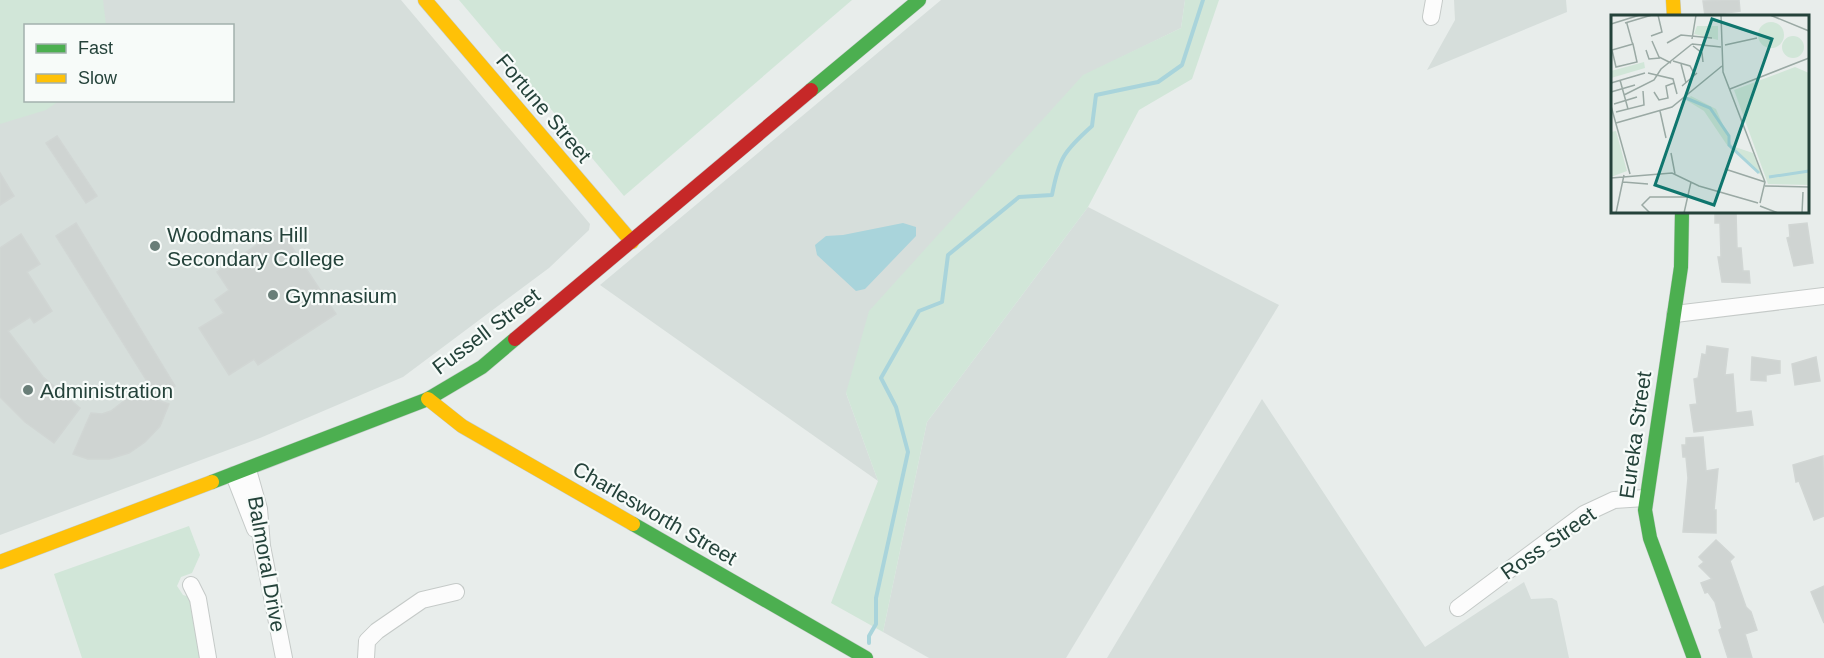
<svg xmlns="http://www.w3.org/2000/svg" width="1824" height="658" viewBox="0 0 1824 658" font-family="Arial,sans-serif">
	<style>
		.built { fill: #d6dedb; fill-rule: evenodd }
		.green { fill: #d1e6d8 }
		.water { fill: #a9d4db }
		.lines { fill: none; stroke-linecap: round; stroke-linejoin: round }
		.stream { stroke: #a9d4db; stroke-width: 4 }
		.building { fill: #cfd4d2; stroke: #d1d6d4; stroke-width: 1.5 }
		.street-casing { stroke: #c5cac8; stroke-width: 18 }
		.fast-casing { stroke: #c3cbc8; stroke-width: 15 }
		.slow-casing { stroke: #c3cbc8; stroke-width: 15 }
		.jam-casing { stroke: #c3cbc8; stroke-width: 15 }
		.street { stroke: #fcfcfc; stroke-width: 16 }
		.fast { stroke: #4caf50; stroke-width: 14 }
		.slow { stroke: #ffc107; stroke-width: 14 }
		.jam { stroke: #c62828; stroke-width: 14 }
		.poi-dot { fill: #697e78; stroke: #f7fbf9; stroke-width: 2 }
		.labels { text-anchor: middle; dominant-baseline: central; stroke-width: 4.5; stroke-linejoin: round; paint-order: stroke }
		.street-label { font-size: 21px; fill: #24423a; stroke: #f7fbf9 }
		.poi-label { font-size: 21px; fill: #24423a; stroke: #f7fbf9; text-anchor: start }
		.inset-river { fill: none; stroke: #a9d4db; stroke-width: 3 }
		.inset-road { fill: none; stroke: #9aa9a4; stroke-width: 1.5 }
		.view { fill: #0f766e; fill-opacity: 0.15; stroke: #0f766e; stroke-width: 3 }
		.inset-edge { fill: none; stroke: #24423a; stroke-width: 3 }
	</style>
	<rect width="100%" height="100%" fill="#e8edeb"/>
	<g class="built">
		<path d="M0,0H401L590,224L589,230L549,268L403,377L260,438L0,535ZM26,26H232V100H26Z"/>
		<path d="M941,0H1185L1181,28L1083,76L846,393L878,481L600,285Z"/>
		<path d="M1454,0H1566L1567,12L1427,70L1455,20Z"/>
		<path d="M1088,207L1279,305L1066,658H929L883,632L927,422Z"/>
		<path d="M1262,399L1425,647L1524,582L1531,599L1552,598L1557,601L1569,658H1107Z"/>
	</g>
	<g class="green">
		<path d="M0,0H103L106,25L26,26V100L59,101L46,110L0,124Z"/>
		<path d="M459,0H852L624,196Z"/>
		<path d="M1185,0H1219L1192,79L1139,110L1088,207L927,422L883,632L831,603L878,481L846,393L869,311L1083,75L1181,28Z"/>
		<path d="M189,526L200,555L192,573L181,577L177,586L183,595L190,597L201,658H82L54,574Z"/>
	</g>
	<path class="water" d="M903,223L916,227V236L865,289L856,291L817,255L815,245L826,236L843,235Z"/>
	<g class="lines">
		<path class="stream" d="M869,643V636L876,624V598L908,452L896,407L881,378L919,311L942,302L948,255L1019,197L1052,195C1059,158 1064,151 1092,126L1096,95L1158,82L1182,65L1203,0"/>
	</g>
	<g class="building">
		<path d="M1739,0L1740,11L1705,16L1703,1Z"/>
		<path d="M57,136L97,196L86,203L46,143Z"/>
		<path d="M0,173L14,196L0,205Z"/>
		<path d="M1715,212H1736L1737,248H1741L1743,271H1749L1750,283L1722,282L1718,257H1721L1720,223H1715Z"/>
		<path d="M76,223L175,386L157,397L56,236Z"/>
		<path d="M1807,223L1813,263L1794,266L1787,238L1790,237L1789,225Z"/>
		<path d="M280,229L336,314L258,365L254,359L229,375L199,328L224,313L215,300L229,290L217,272Z"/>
		<path d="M21,234L40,264L27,272L52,311L34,323L30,317L8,331L43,377L80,408L54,443L25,422L0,397V248Z"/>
		<path d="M1707,346L1728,349L1725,375L1733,374L1736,413L1751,411L1753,425L1694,432L1690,405L1697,404L1694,379L1698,378L1702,354L1706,355Z"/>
		<path d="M1752,357L1780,361V373L1766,375V381L1751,380Z"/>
		<path d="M1816,357L1820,381L1795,385L1792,364Z"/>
		<path d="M128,391L169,404L160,426L145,442L129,453L109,459H88L73,454L91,413L102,414L111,411L124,401Z"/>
		<path d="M1703,437L1706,471L1718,469L1714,510H1716V533L1683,532L1688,478L1686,457H1683L1682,445H1686V438Z"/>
		<path d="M1823,456L1824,516L1814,520L1799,481L1796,482L1793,465Z"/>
		<path d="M1716,540L1734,557L1730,561L1746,607L1751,612L1757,630L1745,634L1752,658H1728L1719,630L1722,628L1715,602L1708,592L1705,593L1701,583L1712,579L1699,566L1704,562L1699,557Z"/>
		<path d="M1824,586V623L1811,592Z"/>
	</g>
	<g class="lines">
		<defs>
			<g id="street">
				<path d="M1431,17L1434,0"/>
				<path d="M1675,314L1824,296"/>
				<path d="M248,470L259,509L262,546L284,658"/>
				<path d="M234,475L255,529"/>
				<path d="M191,585L198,599L208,658"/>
				<path d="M1458,608L1584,514L1614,500L1645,498"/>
				<path d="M366,658L367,641L377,631L422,600L456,592"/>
			</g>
			<g id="fast">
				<path d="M811,90L919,0"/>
				<path d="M1682,212L1681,267L1645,510L1650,538L1694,658"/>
				<path d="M212,482L428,399L482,367L515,339"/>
				<path d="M633,524L866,658"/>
			</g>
			<g id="slow">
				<path d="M425,0L632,242"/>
				<path d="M1673,0L1674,16"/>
				<path d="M428,399L462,426L633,524"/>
				<path d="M0,562L212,482"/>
			</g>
			<path id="jam" d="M515,339L811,90"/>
		</defs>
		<use href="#street" class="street-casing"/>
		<use href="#fast" class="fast-casing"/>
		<use href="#slow" class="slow-casing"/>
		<use href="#jam" class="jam-casing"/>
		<use href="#street" class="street"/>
		<use href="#fast" class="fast"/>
		<use href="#slow" class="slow"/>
		<use href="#jam" class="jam"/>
	</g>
	<g class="poi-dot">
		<circle cx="155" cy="246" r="6"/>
		<circle cx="273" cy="295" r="6"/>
		<circle cx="28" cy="390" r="6"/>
	</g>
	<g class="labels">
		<g class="street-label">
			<text transform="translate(544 108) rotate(50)">Fortune Street</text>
			<text transform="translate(486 331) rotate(-37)">Fussell Street</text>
			<text transform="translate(1635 435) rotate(-82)">Eureka Street</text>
			<text transform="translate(655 513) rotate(30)">Charlesworth Street</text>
			<text transform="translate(1548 543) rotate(-35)">Ross Street</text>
			<text transform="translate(267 564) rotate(80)">Balmoral Drive</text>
		</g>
		<g class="poi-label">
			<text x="167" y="234">Woodmans Hill<tspan x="167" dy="24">Secondary College</tspan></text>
			<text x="285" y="295">Gymnasium</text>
			<text x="40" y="390">Administration</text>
		</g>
	</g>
	<g transform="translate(1611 15)">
		<rect width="198" height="198" fill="#e8edeb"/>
		<path d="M147 20a13 13 0 1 1 26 0a13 13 0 1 1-26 0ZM86,11H107V25L83,19ZM171 32a11 11 0 1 1 22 0a11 11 0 1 1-22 0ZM33,47L34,53L0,63V56ZM184,52L198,58V170L157,169L123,75ZM80,81L105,94L121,131L142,138L151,161L116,130L93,96L75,85ZM5,116L16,156L0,162V117Z" fill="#d1e6d8"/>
		<path class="inset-river" d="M75,83L99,93L118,121V130L148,158M158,162L198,156"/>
		<path class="inset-road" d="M110,0L112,57L154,167L149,188M159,0L198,16M16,7V9L21,27L22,29L26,47L5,52L1,35L22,29M14,8L41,0M0,9L29,0M40,21L51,17L47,0M81,24L85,0M41,26L48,42L60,48M56,28L70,20L101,23M81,29L110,32M114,30L146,23M82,31L91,38L92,47M35,35L38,44L49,43M62,46L79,51L84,60M70,49L75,68M37,58L62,64L66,79M9,65L17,94M0,68L34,58M71,71L86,58M119,74L198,43M0,77L24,70M43,77L48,85L57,83L55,71L63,68M13,80L43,65L50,54L81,29M3,89L26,82M0,91L19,159M49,96L55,123M5,97L33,90L32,76M5,108L61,92L111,51M60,138L64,159M114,154L154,167M0,163L61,158L88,171L147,188M12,167L37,169M154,171L198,172M149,191L167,198M5,198L13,160M39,198L31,190L39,182H76M73,198L80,167M191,198L192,177"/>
		<path class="view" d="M101,4L161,24L103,190L44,170Z"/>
		<rect width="198" height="198" class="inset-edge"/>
	</g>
	<rect x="24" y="24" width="210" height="78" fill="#f7fbf9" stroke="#a3b1ad" stroke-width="1.5"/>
	<rect x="36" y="44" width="30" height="9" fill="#4caf50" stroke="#a3b1ad" stroke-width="1.5"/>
	<text x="78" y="54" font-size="18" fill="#24423a">Fast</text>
	<rect x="36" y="74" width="30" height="9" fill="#ffc107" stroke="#a3b1ad" stroke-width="1.5"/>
	<text x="78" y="84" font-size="18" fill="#24423a">Slow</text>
</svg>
